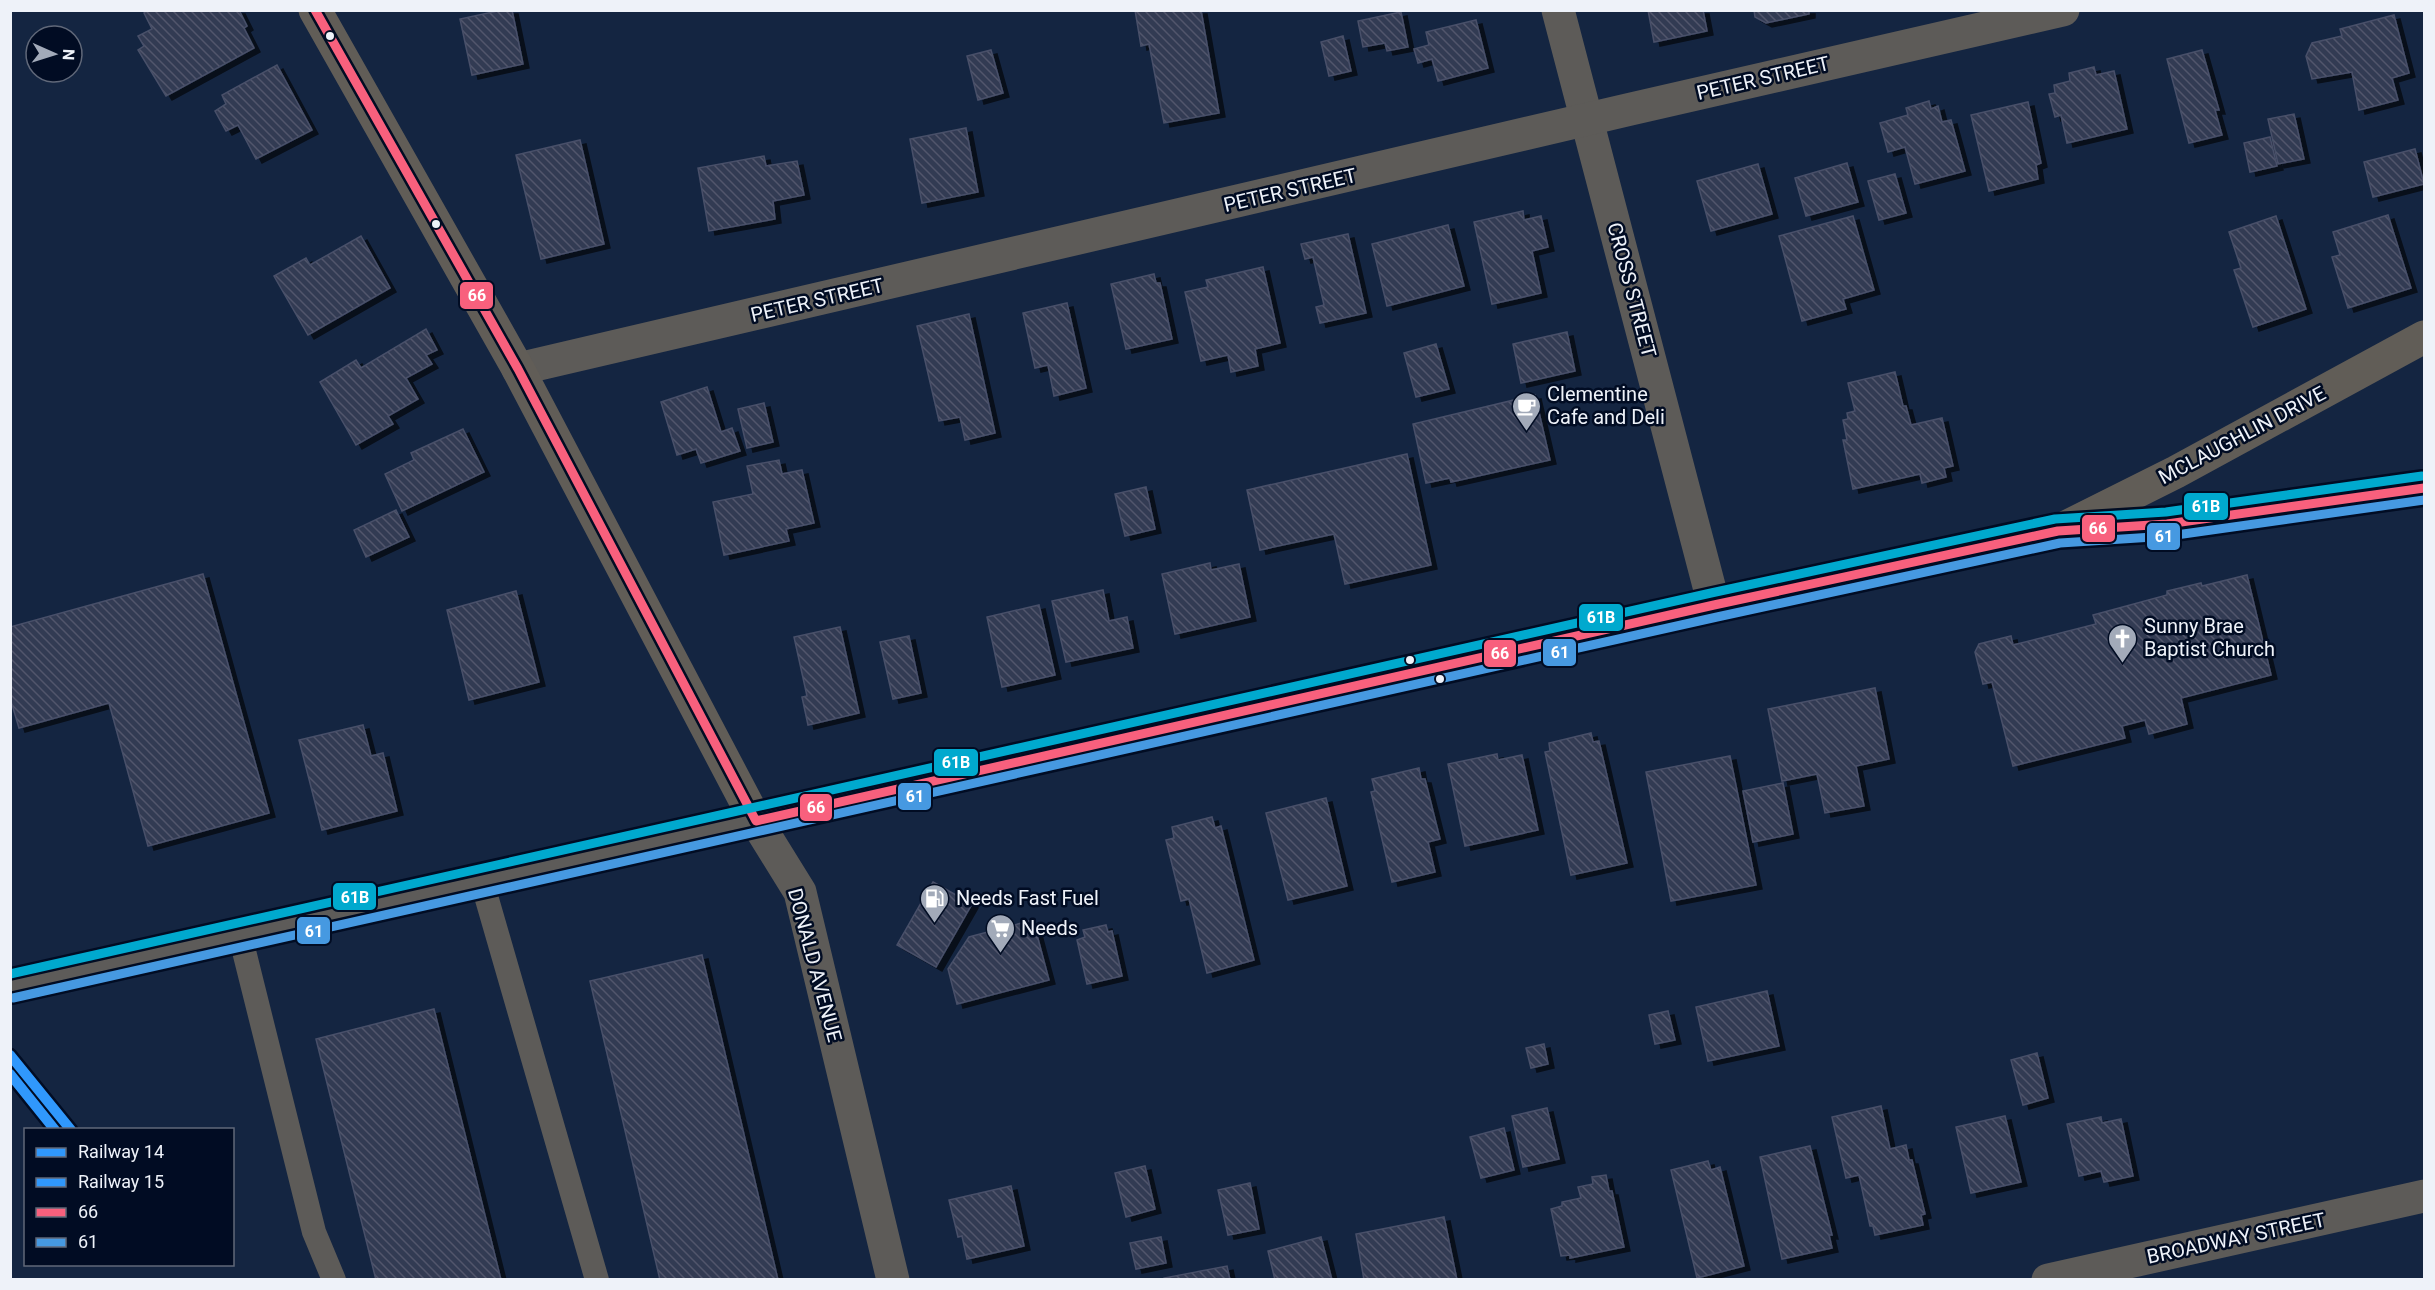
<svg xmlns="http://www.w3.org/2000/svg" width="2435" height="1290" viewBox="0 0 2435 1290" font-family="Roboto,sans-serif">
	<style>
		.building { fill: url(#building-back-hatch); stroke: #485069; stroke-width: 1.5; filter: url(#shadow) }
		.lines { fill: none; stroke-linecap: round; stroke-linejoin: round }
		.lane { stroke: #5d5b58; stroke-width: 24 }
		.street { stroke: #5d5b58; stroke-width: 33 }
		.secondary { stroke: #615d57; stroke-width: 33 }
		.primary { stroke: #5d5b59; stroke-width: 33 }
		.bus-1-casing { stroke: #010c23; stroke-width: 14 }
		.bus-2-casing { stroke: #010c23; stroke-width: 14 }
		.bus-3-casing { stroke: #010c23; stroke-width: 14 }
		.bus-1 { stroke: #f8607d; stroke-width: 9 }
		.bus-2 { stroke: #4699e1; stroke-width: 9 }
		.bus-3 { stroke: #00a9ce; stroke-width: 9 }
		.rail-1-casing { stroke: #010c23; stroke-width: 15 }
		.rail-2-casing { stroke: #010c23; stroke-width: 15 }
		.rail-1 { stroke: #3098fc; stroke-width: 10 }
		.rail-2 { stroke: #3098fc; stroke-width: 10 }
		.bus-dot { fill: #eef2f9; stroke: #010c23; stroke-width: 2 }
		.labels { text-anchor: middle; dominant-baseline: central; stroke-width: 5; stroke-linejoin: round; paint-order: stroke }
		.street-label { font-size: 20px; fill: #eef2f9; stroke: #010c23 }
		.poi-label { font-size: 20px; fill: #eef2f9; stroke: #010c23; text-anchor: start }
		.line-badge { stroke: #010c23; stroke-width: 2 }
		.badge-label { font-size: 16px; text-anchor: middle; font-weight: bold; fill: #fff }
	</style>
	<defs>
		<pattern id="building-back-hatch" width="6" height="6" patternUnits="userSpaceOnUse" patternTransform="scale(1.5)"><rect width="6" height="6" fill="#333a53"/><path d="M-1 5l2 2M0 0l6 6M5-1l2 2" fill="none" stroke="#51576c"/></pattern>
		<filter id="shadow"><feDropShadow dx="6" dy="4" stdDeviation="0" flood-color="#0009"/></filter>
	</defs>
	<rect width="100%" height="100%" fill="#142541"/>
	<g class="building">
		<path d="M148,10H239L247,26L244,28L254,48L166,96L138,50L144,46L138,36L152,29L144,13Z"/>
		<path d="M502,10H512L523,64L472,75L460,19Z"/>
		<path d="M1135,10H1201L1219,113L1164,123L1149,44L1141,46Z"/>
		<path d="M1648,10H1703L1707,31L1654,42Z"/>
		<path d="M1754,10H1809V14L1766,23L1755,17Z"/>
		<path d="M1401,12L1408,47L1387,51L1385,43L1363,47L1358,21Z"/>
		<path d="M2394,15L2409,73L2392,78L2398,100L2359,110L2352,72L2312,79L2306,56L2312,43L2342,36L2340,29Z"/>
		<path d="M1476,20L1488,68L1438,81L1432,59L1418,63L1414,49L1429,45L1426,32Z"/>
		<path d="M1343,36L1351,71L1329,76L1321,42Z"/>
		<path d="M991,50L1003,93L978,100L967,56Z"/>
		<path d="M2202,50L2219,110H2215L2222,135L2189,143L2167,59Z"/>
		<path d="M277,65L312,130L256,159L238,125L226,131L215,111L226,104L222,95Z"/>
		<path d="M2094,67L2096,75L2114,71L2127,129L2067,143L2061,115L2055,117L2049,94L2055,93L2054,85L2070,81L2069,73Z"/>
		<path d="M1929,101L1931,109L1938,106L1942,122L1951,120L1965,171L1915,184L1905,147L1888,152L1880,123L1908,115L1906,108Z"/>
		<path d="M2028,102L2041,163L2036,165L2038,179L1989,191L1971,115Z"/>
		<path d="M2294,114L2304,159L2278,164L2268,119Z"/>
		<path d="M966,128L978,192L922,203L910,139Z"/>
		<path d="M2270,137L2277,166L2250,172L2244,143Z"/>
		<path d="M580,140L604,244L541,259L516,155Z"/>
		<path d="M2415,149L2424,184L2373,197L2364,162Z"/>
		<path d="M764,156L766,166L797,161L804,195L773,201L775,219L709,231L698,168Z"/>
		<path d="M1847,163L1858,202L1806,216L1795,178Z"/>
		<path d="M1758,164L1772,214L1711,231L1697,181Z"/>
		<path d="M1895,174L1906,213L1879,220L1868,181Z"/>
		<path d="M1523,211L1524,220L1541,216L1548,247L1532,251L1541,293L1492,304L1474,222Z"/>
		<path d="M2388,215L2411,288L2348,308L2332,257L2340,255L2333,232Z"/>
		<path d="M1853,216L1874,290L1843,299L1846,309L1802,321L1779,236Z"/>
		<path d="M2276,216L2306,309L2253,327L2234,270L2241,268L2229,232Z"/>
		<path d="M1448,225L1464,286L1387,306L1372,244Z"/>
		<path d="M1348,234L1366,313L1320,323L1316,307L1324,305L1313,257L1305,259L1301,244Z"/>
		<path d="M361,236L390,288L308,335L274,276L306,258L310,265Z"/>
		<path d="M1263,267L1280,343L1255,349L1258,366L1231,372L1228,355L1201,361L1185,292L1208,287L1206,280Z"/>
		<path d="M1154,274L1156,283H1160L1172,339L1126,349L1111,284Z"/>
		<path d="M1067,303L1086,388L1054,396L1048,365L1035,368L1023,313Z"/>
		<path d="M969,314L995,433L965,440L960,417L939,421L917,326Z"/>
		<path d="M426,329L437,350L426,355L432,364L406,378L418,399L388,416L393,424L356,445L320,382L356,360L361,368Z"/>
		<path d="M1567,332L1575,371L1521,383L1513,344Z"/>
		<path d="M1436,344L1449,389L1416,397L1404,353Z"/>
		<path d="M1895,372L1903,406H1906L1911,425L1942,418L1953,466L1944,468L1946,477L1922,483L1920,474L1853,489L1843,440H1847L1843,420L1848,419L1847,413L1855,411L1848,383Z"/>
		<path d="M707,387L721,432L732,428L740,451L701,463L696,449L677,455L661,402Z"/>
		<path d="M1535,395L1550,460L1451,482L1450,478L1426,483L1413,424Z"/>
		<path d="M764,403L773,442L747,448L738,409Z"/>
		<path d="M463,429L484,472L402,511L385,474L414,460L411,453Z"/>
		<path d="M1407,454L1431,565L1345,584L1334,534L1260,550L1247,490Z"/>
		<path d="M779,460L782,474L802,470L814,523L786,529L789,541L724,555L713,502L753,494L747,466Z"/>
		<path d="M1146,487L1155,529L1125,536L1115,494Z"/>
		<path d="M396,510L409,537L366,557L354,530Z"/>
		<path d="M1210,563L1211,570L1239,564L1250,617L1175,634L1162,574Z"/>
		<path d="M203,574L269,813L148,846L109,703L19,728L10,698V627Z"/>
		<path d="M2247,575L2271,675L2181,698L2187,724L2149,734L2145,720L2122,726L2125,738L2013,766L1992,682L1983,684L1975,652L1979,644L2011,636L2013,645L2096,624L2093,615L2167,595V591L2201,583L2202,586Z"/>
		<path d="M1103,590L1109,621L1127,617L1133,648L1066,662L1052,601Z"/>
		<path d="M516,591L539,682L469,700L447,610Z"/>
		<path d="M1039,605L1055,675L1002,687L987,617Z"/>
		<path d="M840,627L859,713L808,725L802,697L807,696L794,637Z"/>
		<path d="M909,636L921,693L893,699L880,642Z"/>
		<path d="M1875,688L1889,759L1856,766L1864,806L1825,813L1817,774L1782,781L1768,709Z"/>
		<path d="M363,725L371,756L383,753L397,811L322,830L299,740Z"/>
		<path d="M1591,733L1593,742L1599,741L1627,863L1571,875L1545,752L1550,751L1549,743Z"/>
		<path d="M1497,754L1498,760L1522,755L1538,830L1465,846L1448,764Z"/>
		<path d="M1730,756L1756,885L1671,901L1646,772Z"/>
		<path d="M1419,768L1421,779H1425L1440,839L1428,842L1435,872L1392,882L1371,792L1375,791L1372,779Z"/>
		<path d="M1783,783L1793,834L1753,842L1743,791Z"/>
		<path d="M1326,798L1347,886L1288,900L1266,813Z"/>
		<path d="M1212,817L1215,828L1221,826L1254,960L1207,973L1189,899L1181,901L1166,840L1174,838L1172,827Z"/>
		<path d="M933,882L972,904L936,967L897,945Z"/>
		<path d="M1033,920L1049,980L957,1004L948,969L969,937Z"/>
		<path d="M1106,925L1108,932L1112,931L1122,976L1087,984L1077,940L1085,937L1083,930Z"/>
		<path d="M702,955L778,1280H660L590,981Z"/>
		<path d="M1767,991L1779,1046L1708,1061L1696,1007Z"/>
		<path d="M434,1009L501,1280H376L316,1039Z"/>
		<path d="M1668,1011L1675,1040L1655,1044L1649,1015Z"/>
		<path d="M1544,1044L1548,1064L1531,1068L1526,1048Z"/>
		<path d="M2037,1053L2048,1098L2023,1105L2011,1060Z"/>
		<path d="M1881,1106L1890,1149L1906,1145L1909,1160H1912L1925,1214L1921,1215L1923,1225L1875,1235L1873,1226H1870L1859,1175L1846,1178L1832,1117Z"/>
		<path d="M1547,1108L1559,1159L1523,1167L1512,1116Z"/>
		<path d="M2005,1116L2021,1182L1971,1193L1956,1127Z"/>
		<path d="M2101,1117L2102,1123L2121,1119L2133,1176L2104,1182L2101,1171L2079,1176L2067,1124Z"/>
		<path d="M1504,1128L1514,1170L1481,1178L1470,1137Z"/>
		<path d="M1810,1146L1832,1235H1829L1832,1248L1782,1259L1760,1157Z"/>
		<path d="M1708,1161L1711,1170L1720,1167L1744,1266L1697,1278L1671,1170Z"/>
		<path d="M1145,1166L1155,1209L1126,1217L1115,1173Z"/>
		<path d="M1606,1175L1609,1191H1612L1624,1247L1570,1258V1255L1561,1256L1551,1209L1562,1206V1202L1581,1198L1578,1187L1593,1184L1592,1177Z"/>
		<path d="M1250,1183L1259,1229L1228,1235L1218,1190Z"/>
		<path d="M1011,1186L1024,1246L967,1259L962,1236L958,1237L949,1200Z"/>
		<path d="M1444,1217L1457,1280H1364L1356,1234Z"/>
		<path d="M1161,1237L1166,1263L1136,1269L1130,1243Z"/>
		<path d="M1321,1237L1332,1280H1275L1268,1251Z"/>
		<path d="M1227,1266L1230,1280H1164V1278Z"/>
	</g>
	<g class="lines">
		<g class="lane">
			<path d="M482,882L597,1280"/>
			<path d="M240,935L314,1232L334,1280"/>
		</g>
		<g class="street">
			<path d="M1558,10L1714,605"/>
			<path d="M518,369L1631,109L2063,10"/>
			<path d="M756,821L800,892L893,1280"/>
			<path d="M2048,1280L2424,1196"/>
		</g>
		<g class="secondary">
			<path d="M315,10L518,369L756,821"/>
			<path d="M2058,531L2176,472L2424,337"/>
		</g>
		<path class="primary" d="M10,986L1714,605L2058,531L2167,524L2424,488"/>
		<defs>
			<path id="bus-1" d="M315,10L518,369L756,821L1714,605L2058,531L2167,524L2424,488"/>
			<path id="bus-2" d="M13,998L1717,617L2060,543L2169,536L2424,500"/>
			<path id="bus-3" d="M10,974L1711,593L2055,519L2166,512L2422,476"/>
		</defs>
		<use href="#bus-1" class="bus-1-casing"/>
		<use href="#bus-2" class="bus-2-casing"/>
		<use href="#bus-3" class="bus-3-casing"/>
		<use href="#bus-1" class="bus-1"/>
		<use href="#bus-2" class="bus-2"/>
		<use href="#bus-3" class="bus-3"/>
		<defs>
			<path id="rail-1" d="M10,1055L71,1130"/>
			<path id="rail-2" d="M10,1074L55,1130"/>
		</defs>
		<use href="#rail-1" class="rail-1-casing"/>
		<use href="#rail-2" class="rail-2-casing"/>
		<use href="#rail-1" class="rail-1"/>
		<use href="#rail-2" class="rail-2"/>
	</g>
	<defs>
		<symbol id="cafe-pin" viewBox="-11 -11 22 30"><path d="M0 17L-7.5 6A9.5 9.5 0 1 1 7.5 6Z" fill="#a2aab9" stroke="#010c23"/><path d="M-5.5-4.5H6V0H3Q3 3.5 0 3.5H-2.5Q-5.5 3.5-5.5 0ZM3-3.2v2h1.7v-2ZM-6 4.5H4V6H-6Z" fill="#fff"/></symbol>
		<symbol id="church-pin" viewBox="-11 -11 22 30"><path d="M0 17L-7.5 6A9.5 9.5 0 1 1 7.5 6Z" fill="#a2aab9" stroke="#010c23"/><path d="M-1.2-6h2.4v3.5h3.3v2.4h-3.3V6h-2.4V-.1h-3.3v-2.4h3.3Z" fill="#fff"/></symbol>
		<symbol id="fuel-pin" viewBox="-11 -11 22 30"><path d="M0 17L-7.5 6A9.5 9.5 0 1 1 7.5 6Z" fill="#a2aab9" stroke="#010c23"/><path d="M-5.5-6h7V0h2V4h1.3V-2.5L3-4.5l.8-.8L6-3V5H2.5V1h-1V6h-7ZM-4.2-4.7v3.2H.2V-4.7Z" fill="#fff"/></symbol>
		<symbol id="supermarket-pin" viewBox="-11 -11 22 30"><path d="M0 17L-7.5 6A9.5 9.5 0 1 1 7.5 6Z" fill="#a2aab9" stroke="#010c23"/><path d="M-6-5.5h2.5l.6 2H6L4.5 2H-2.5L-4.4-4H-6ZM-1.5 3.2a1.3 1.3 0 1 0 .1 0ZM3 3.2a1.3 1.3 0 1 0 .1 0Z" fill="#fff"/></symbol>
	</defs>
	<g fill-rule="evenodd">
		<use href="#cafe-pin" x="1510" y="390" width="33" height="45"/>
		<use href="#church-pin" x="2106" y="622" width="33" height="45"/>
		<use href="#fuel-pin" x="918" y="882" width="33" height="45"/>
		<use href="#supermarket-pin" x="984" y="912" width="33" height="45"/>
	</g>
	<g class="bus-dot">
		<circle cx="330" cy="36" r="5"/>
		<circle cx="436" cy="224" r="5"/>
		<circle cx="1410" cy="660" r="5"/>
		<circle cx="1440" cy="679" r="5"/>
	</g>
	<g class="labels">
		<g class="street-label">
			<text transform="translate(1763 78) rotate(-13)">PETER STREET</text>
			<text transform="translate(1290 190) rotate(-13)">PETER STREET</text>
			<text transform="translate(1632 290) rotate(75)">CROSS STREET</text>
			<text transform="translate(817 300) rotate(-13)">PETER STREET</text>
			<text transform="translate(2242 435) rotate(-28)">MCLAUGHLIN DRIVE</text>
			<text transform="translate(815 965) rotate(75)">DONALD AVENUE</text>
			<text transform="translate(2236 1238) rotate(-12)">BROADWAY STREET</text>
		</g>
		<g class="poi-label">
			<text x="1547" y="394">Clementine<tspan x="1547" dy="23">Cafe and Deli</tspan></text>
			<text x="2144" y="626">Sunny Brae<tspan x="2144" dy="23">Baptist Church</tspan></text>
			<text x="956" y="898">Needs Fast Fuel</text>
			<text x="1021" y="928">Needs</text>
		</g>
	</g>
	<g class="line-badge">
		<rect x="459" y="281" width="35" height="29" rx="6" fill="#f8607d"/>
		<rect x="2183" y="492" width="46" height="29" rx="6" fill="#00a9ce"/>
		<rect x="2081" y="514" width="35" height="29" rx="6" fill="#f8607d"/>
		<rect x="2146" y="522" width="35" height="29" rx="6" fill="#4699e1"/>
		<rect x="1578" y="603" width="46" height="29" rx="6" fill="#00a9ce"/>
		<rect x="1542" y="638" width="35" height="29" rx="6" fill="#4699e1"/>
		<rect x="1483" y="639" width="34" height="29" rx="6" fill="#f8607d"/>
		<rect x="933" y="748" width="46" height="29" rx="6" fill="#00a9ce"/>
		<rect x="897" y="782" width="35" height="29" rx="6" fill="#4699e1"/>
		<rect x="799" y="793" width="34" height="29" rx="6" fill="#f8607d"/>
		<rect x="332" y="882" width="45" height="29" rx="6" fill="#00a9ce"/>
		<rect x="296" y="916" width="35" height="29" rx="6" fill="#4699e1"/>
	</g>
	<g class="badge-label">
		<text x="477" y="301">66</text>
		<text x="2206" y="512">61B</text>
		<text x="2098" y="534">66</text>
		<text x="2164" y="542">61</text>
		<text x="1601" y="623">61B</text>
		<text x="1560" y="658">61</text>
		<text x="1500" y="659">66</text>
		<text x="956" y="768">61B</text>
		<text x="915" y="802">61</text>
		<text x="816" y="813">66</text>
		<text x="355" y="903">61B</text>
		<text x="314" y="937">61</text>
	</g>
	<rect width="2435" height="1290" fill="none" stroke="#eef2f9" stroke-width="24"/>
	<rect x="24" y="1128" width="210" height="138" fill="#010c23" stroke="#606879" stroke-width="1.5"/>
	<rect x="36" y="1148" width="30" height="9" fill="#3098fc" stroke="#606879" stroke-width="1.5"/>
	<text x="78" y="1158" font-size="18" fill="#eef2f9">Railway 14</text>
	<rect x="36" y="1178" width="30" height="9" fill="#3098fc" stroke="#606879" stroke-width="1.5"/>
	<text x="78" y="1188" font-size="18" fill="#eef2f9">Railway 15</text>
	<rect x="36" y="1208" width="30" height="9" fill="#f8607d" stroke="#606879" stroke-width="1.5"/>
	<text x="78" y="1218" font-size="18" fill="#eef2f9">66</text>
	<rect x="36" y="1238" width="30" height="9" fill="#4699e1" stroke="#606879" stroke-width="1.5"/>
	<text x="78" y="1248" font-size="18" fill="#eef2f9">61</text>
	<g transform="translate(54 54) rotate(93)"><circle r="28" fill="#010c23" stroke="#606879" stroke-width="1.5"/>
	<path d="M0-4.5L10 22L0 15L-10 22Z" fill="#a2aab9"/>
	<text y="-9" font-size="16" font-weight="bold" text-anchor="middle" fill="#eef2f9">N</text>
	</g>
</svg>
